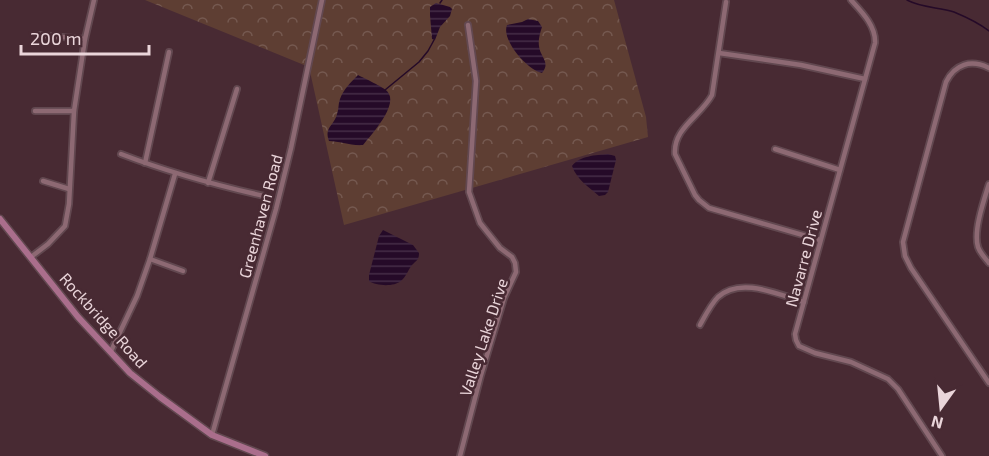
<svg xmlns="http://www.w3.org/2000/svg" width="989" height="456" viewBox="0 0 989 456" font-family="'Exo 2',sans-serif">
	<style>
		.forest { fill: url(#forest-crowns) }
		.water { fill: url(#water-rules) }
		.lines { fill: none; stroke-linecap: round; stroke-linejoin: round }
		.stream { stroke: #250a28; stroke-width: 1.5 }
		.minor-casing { stroke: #624850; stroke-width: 8 }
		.secondary-casing { stroke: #624850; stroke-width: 9 }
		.minor { stroke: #8d6973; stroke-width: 4.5 }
		.secondary { stroke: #aa6e8c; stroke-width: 6 }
		.labels { text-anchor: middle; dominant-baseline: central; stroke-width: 5; stroke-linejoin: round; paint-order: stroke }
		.street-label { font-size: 16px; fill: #ead5da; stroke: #482a33 }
	</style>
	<defs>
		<pattern id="forest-crowns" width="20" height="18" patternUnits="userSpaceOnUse" patternTransform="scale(1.5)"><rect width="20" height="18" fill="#5e3e33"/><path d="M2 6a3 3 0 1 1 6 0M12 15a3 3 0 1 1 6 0" fill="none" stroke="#755950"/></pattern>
		<pattern id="water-rules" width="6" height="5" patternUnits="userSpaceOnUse" patternTransform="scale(1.5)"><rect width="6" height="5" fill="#250a28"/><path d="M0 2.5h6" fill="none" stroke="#452d47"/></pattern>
	</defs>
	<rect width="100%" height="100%" fill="#482a33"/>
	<path class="forest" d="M145,0H614L646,117L648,137L344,225L309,67Z"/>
	<g class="water">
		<path d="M436,3L450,7L452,9L450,16L440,27L435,40L432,39L430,15V7Z"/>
		<path d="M528,19L538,21L542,27C540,33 538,40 539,46C540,57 551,62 542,73C527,70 501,40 507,25L522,22Z"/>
		<path d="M358,75C364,78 383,87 387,91C400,104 371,135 363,145C351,146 339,141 329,141C324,127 334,126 337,114C339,109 338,104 340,99C343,90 351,82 358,75Z"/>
		<path d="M608,154L615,156L616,160L608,192L605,195L599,196C589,187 577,180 572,166C579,156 596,155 608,154Z"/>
		<path d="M383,230L413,245L419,253C419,260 417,260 412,265C408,270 406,277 401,281C394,287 376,286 369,281V275L379,236Z"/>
	</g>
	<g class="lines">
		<g class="stream">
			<path d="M907,0C922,8 939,7 954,12C966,17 979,23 989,31"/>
			<path d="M440,3L442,0"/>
			<path d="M385,90L419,62L428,51L434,40"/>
		</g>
		<defs>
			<g id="minor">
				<path d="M851,0C862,12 876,26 875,43L795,334L796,340L799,346L815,353L851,362L888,379L898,389L942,456"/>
				<path d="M726,2L712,95C701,116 673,128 675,154L695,195L699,200L709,208L820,240"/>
				<path d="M40,35L85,39"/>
				<path d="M719,53L801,65L865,79"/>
				<path d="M989,68C971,59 955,64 946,82L903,242L905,256L911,268L989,383"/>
				<path d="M35,111H74"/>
				<path d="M775,149L840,170"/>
				<path d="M121,154C168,172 215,185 264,196"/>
				<path d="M145,163L169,52"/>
				<path d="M43,181L69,189"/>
				<path d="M208,183L237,89"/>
				<path d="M989,184C984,200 973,231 978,247C980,253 985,258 989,263"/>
				<path d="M31,257L48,244L65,226L69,204L74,111L85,39L94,0"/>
				<path d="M150,259L183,271"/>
				<path d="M700,325C705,316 711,304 718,297C741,276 779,295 804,302"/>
				<path d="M111,351L137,296L150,259L175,174"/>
				<path d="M212,435L276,209L291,148L322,0"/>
				<path d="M460,456L481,375L504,298L516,272L515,263L512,257L500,248L480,223L469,192L476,81L468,25"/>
			</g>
			<path id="secondary" d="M0,219L78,317L130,373L160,397L212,435L265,456"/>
		</defs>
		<use href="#minor" class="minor-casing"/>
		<use href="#secondary" class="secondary-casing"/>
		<use href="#minor" class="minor"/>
		<use href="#secondary" class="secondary"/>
	</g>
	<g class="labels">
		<g class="street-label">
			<text transform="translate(260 216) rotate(-75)">Greenhaven Road</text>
			<text transform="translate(803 258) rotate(-75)">Navarre Drive</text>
			<text transform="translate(104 320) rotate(48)">Rockbridge Road</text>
			<text transform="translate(483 337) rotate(-72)">Valley Lake Drive</text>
		</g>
	</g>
	<g transform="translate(941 408) rotate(195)" stroke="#482a33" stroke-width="4.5" paint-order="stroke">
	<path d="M0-4.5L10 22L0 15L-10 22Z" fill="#ead5da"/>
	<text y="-9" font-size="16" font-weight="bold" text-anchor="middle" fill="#ead5da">N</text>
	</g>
	<path d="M21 45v9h128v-9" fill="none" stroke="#ead5da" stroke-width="3"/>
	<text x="30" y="45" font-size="18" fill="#ead5da" stroke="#482a33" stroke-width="4.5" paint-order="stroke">200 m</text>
</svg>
